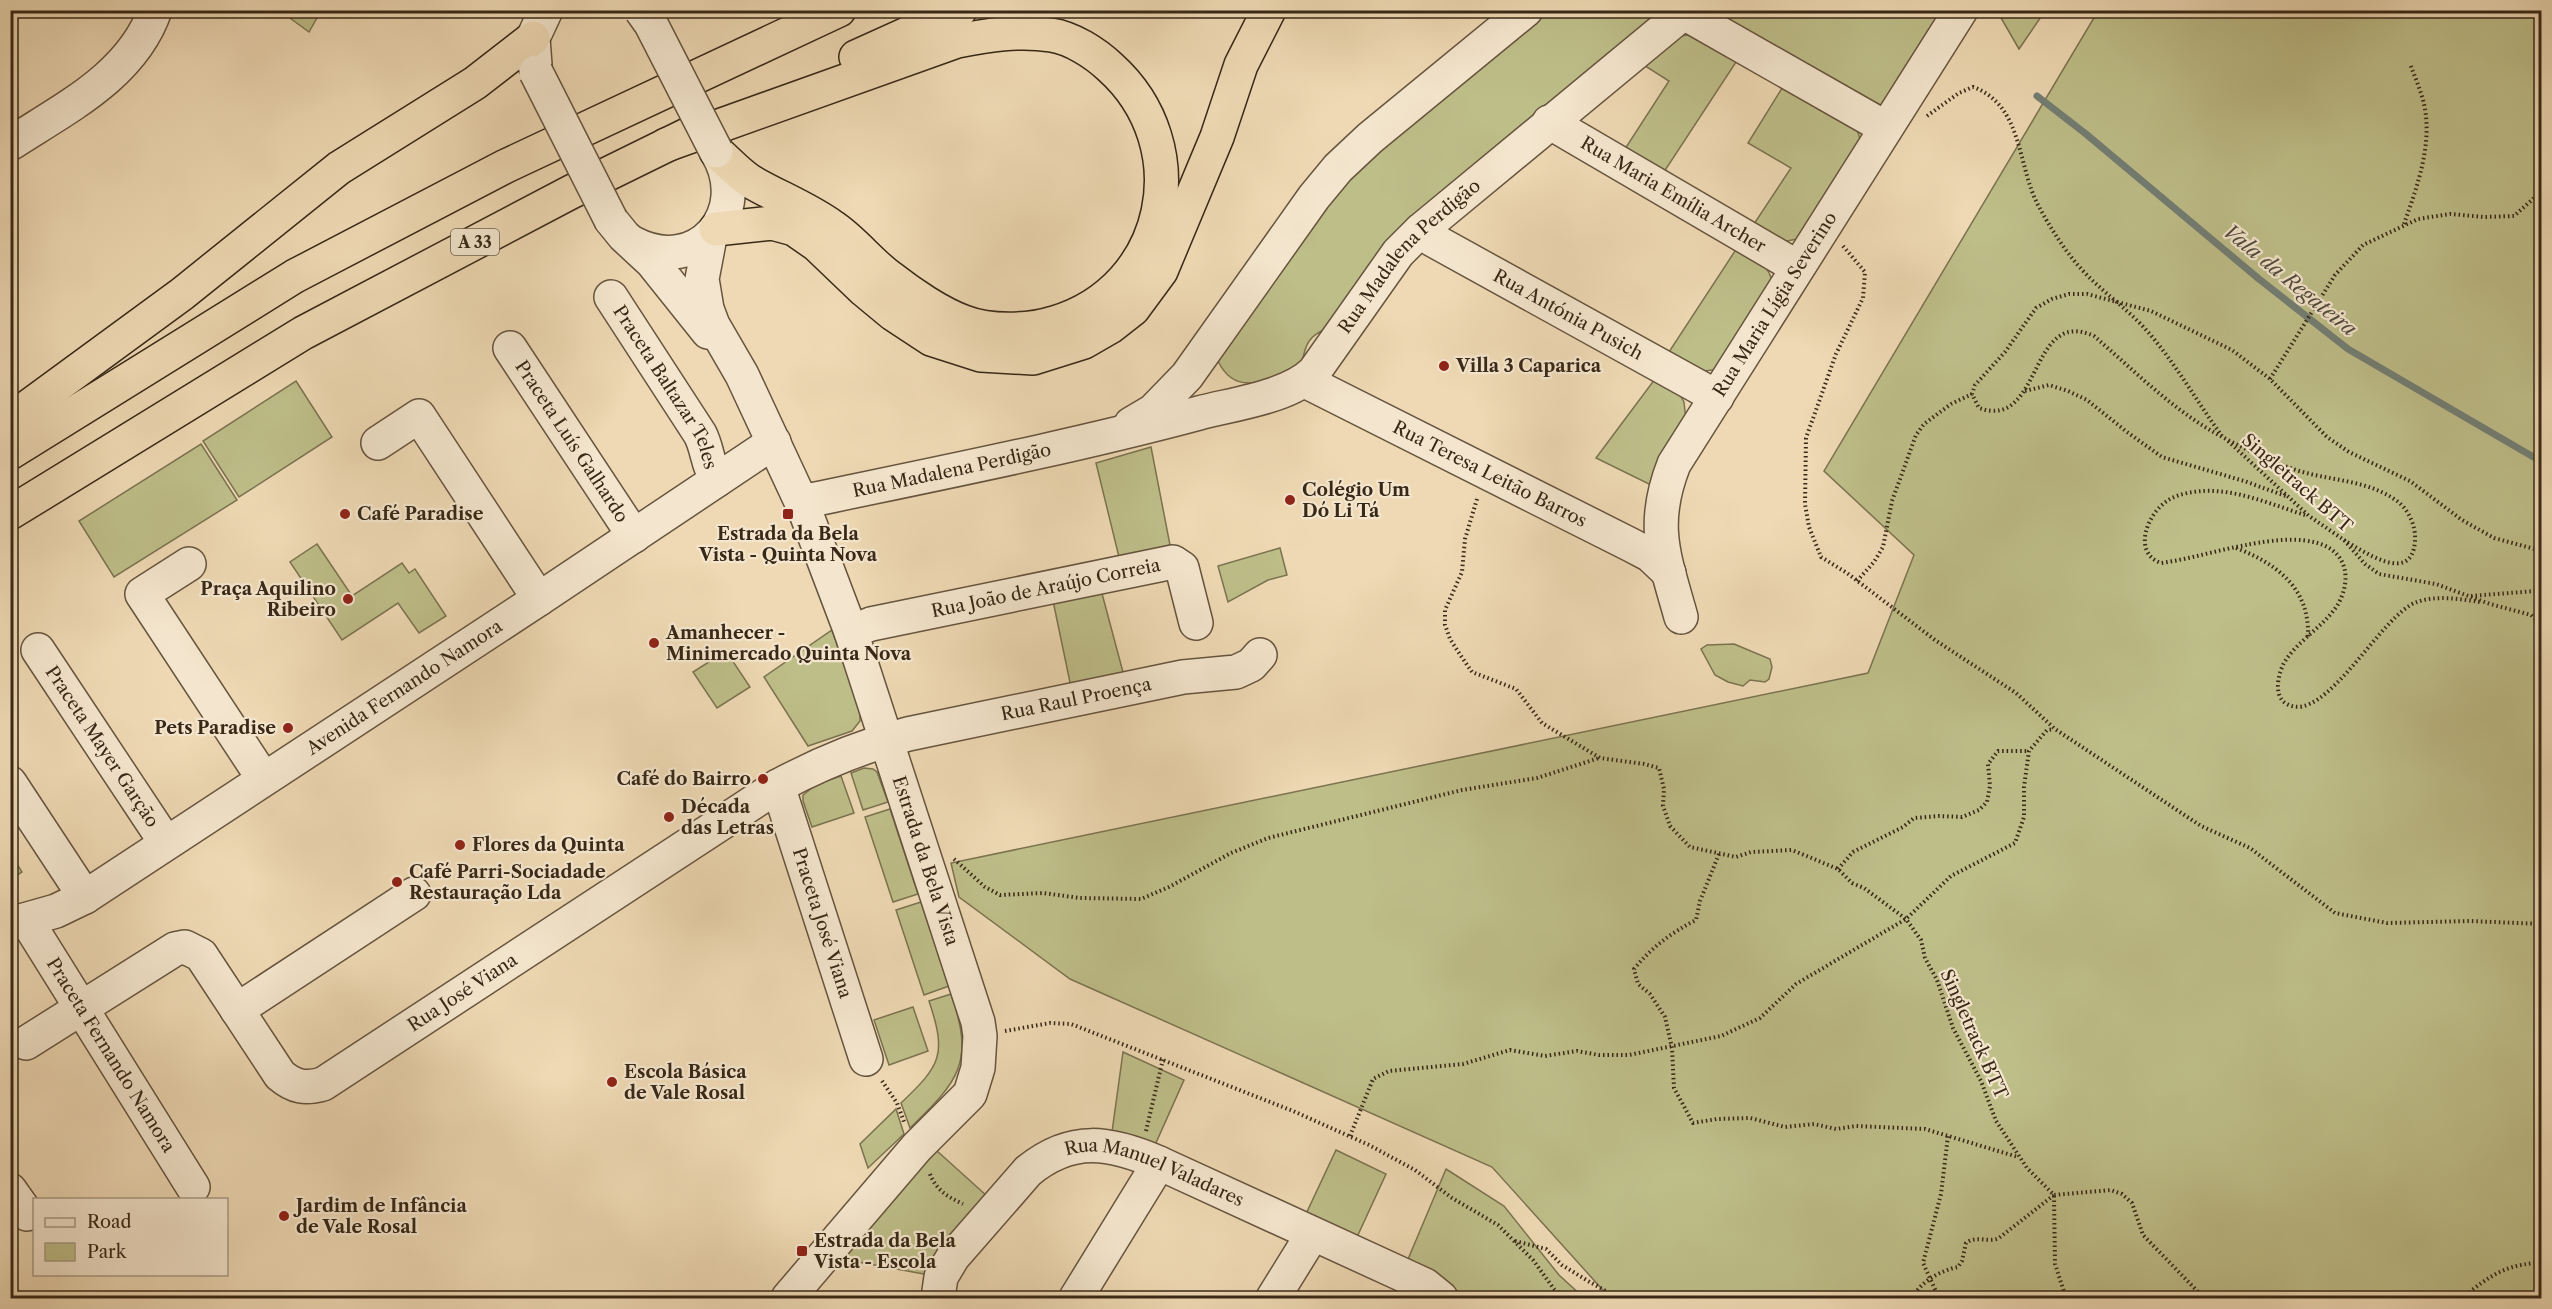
<svg xmlns="http://www.w3.org/2000/svg" width="2552" height="1309" viewBox="0 0 2552 1309" font-family="'Libre Caslon Text',serif">
	<style>
		.green { fill: #bebe89; stroke: #7b7350; stroke-width: 1.5 }
		.lines { fill: none; stroke-linecap: round; stroke-linejoin: round }
		.stream { stroke: #737f75; stroke-width: 7 }
		.minor-casing { stroke: #66543e; stroke-width: 36 }
		.highway-casing { stroke: #382817; stroke-width: 36 }
		.path { stroke: #382817; stroke-width: 4; stroke-dasharray: 1.5 3; stroke-linecap: butt }
		.minor { stroke: #f4e6ce; stroke-width: 33 }
		.highway { stroke: #eed9b4; stroke-width: 33 }
		.minor-bridge-casing { stroke: #66543e; stroke-width: 36; stroke-linecap: butt }
		.minor-bridge { stroke: #f4e6ce; stroke-width: 33 }
		.poi-dot { fill: #8f2418; stroke: #f4e6ce; stroke-width: 2 }
		.labels { text-anchor: middle; dominant-baseline: central; stroke-width: 4.5; stroke-linejoin: round; paint-order: stroke }
		.shield { fill: #f4e6ce; stroke: #70614e; stroke-width: 1.5 }
		.shield-label { font-size: 16px; font-weight: bold; fill: #382817 }
		.street-label { font-size: 18px; fill: #382817; stroke: #f4e6ce }
		.poi-label { font-size: 18px; font-weight: bold; fill: #382817; stroke: #f4e6ce; text-anchor: start }
		.water-label { font-size: 20px; font-style: italic; fill: #514c3e; stroke: #f4e6ce }
	</style>
	<rect width="100%" height="100%" fill="#eed9b4"/>
	<filter id="stains"><feTurbulence type="fractalNoise" baseFrequency=".00333" numOctaves="4"/><feColorMatrix values="0 0 0 0 .2 0 0 0 0 .09 0 0 0 0 .02 0 0 0 .5 -.17"/></filter>
	<radialGradient id="worn" r=".72"><stop offset=".6" stop-color="#630" stop-opacity="0"/><stop offset="1" stop-color="#630" stop-opacity=".3"/></radialGradient>
	<g class="green">
		<path d="M1726,10L1951,11L1884,106L1874,109L1729,24Z"/>
		<path d="M285,11V10L321,11L309,32L283,13Z"/>
		<path d="M1545,11H1671L1327,329C1309,335 1305,345 1302,363C1274,377 1237,401 1218,361L1220,342L1371,147Z"/>
		<path d="M1997,11H2045L2019,49Z"/>
		<path d="M2098,11H2541V1298H1610L1492,1167L1070,979L959,897L951,863L1868,673L1914,555L1824,471Z"/>
		<path d="M1689,35L1699,37L1738,59L1662,175L1623,152L1669,81L1642,64L1680,36Z"/>
		<path d="M1784,85L1857,129L1860,139L1797,239L1787,241L1777,239L1752,227L1791,168L1748,143Z"/>
		<path d="M1737,248C1752,257 1768,263 1772,281L1716,369C1697,375 1684,364 1667,355Z"/>
		<path d="M1655,379L1679,393L1684,402L1686,421L1651,485L1596,458Z"/>
		<path d="M296,381L332,437L239,497L203,441Z"/>
		<path d="M201,444L237,500L114,577L79,521Z"/>
		<path d="M1151,447L1170,545L1119,557L1096,463Z"/>
		<path d="M317,544L352,596L402,563L409,573L415,569L446,616L419,633L398,603L342,640L290,562Z"/>
		<path d="M1280,548L1287,575L1268,580L1228,602L1218,566Z"/>
		<path d="M1100,586L1124,676L1071,687L1052,596Z"/>
		<path d="M832,630L860,712V721L852,731L808,746L764,677Z"/>
		<path d="M1734,644L1770,659L1772,667L1769,679L1765,682L1750,680L1743,686L1728,682L1715,675L1701,649L1707,645Z"/>
		<path d="M726,651L750,687L717,708L693,672Z"/>
		<path d="M864,768L873,769L877,772L888,802L863,810L851,773Z"/>
		<path d="M841,776L854,813L812,827L803,801V795L817,784Z"/>
		<path d="M890,809L918,894L893,902L865,817Z"/>
		<path d="M10,853L22,872L11,879H10Z"/>
		<path d="M921,902L949,986L924,995L896,910Z"/>
		<path d="M951,994C975,1062 959,1081 910,1128L901,1103C941,1065 947,1055 929,1001Z"/>
		<path d="M913,1007L928,1051L889,1065L874,1020Z"/>
		<path d="M1123,1052L1184,1080L1155,1145L1112,1132Z"/>
		<path d="M896,1109L904,1134L868,1168L860,1144Z"/>
		<path d="M936,1150L987,1196L929,1275L842,1259L838,1255Z"/>
		<path d="M1336,1150L1386,1174L1357,1237L1306,1214Z"/>
		<path d="M1446,1169L1504,1206L1559,1275L1584,1298H1454L1406,1264Z"/>
	</g>
	<g class="lines">
		<path class="stream" d="M2037,96L2086,134L2259,279L2348,349L2542,462"/>
		<defs>
			<g id="minor">
				<path d="M1684,13L1886,128"/>
				<path d="M535,65L533,38L546,10"/>
				<path id="s1" d="M1549,122L1797,267"/>
				<path d="M10,144C65,108 132,76 155,10"/>
				<path d="M611,220L624,236L652,262L708,332"/>
				<path id="s2" d="M1421,230L1433,240L1717,397"/>
				<path id="s3" d="M710,237L702,279L707,309L713,325L742,375L804,508L851,632L978,1022L980,1036L978,1068L970,1094L917,1147L788,1298"/>
				<path d="M633,243C697,277 754,212 716,151"/>
				<path id="s4" d="M611,297L700,434C708,449 707,465 717,480"/>
				<path id="s5" d="M510,348L634,536"/>
				<path id="s6" d="M1305,381L1631,545L1650,555L1669,573"/>
				<path d="M1131,424L1153,411L1187,376L1314,197L1338,168L1370,138L1526,10"/>
				<path d="M378,443L419,416L539,599"/>
				<path id="s7" d="M802,502C935,474 1068,448 1199,413C1233,404 1289,397 1314,372L1398,253L1421,230L1687,10"/>
				<path d="M189,564L142,594L263,778"/>
				<path id="s8" d="M1681,617C1664,556 1650,525 1674,464L1961,10"/>
				<path id="s9" d="M851,632L871,624L1173,562L1182,568L1196,623"/>
				<path id="s10" d="M38,650L166,843"/>
				<path d="M10,783L85,897"/>
				<path id="s11" d="M778,786L866,1059"/>
				<path id="s12" d="M27,921L193,1187"/>
				<path id="s13" d="M10,924L56,911L85,897L539,599L774,442"/>
				<path d="M237,1010L414,894"/>
				<path id="s14" d="M26,1043L175,949L185,947L201,955L280,1075C294,1087 305,1089 323,1084L778,786C819,764 863,746 908,734L1183,677L1236,672L1251,665L1260,655"/>
				<path d="M10,1190L27,1214"/>
				<path id="s15" d="M938,1298L941,1277L953,1257L1028,1171C1072,1135 1110,1142 1159,1163L1425,1285L1441,1298"/>
				<path d="M1076,1298L1159,1163"/>
				<path d="M1273,1298L1312,1235"/>
			</g>
			<g id="highway">
				<path d="M856,57L960,10"/>
				<path d="M666,145L957,41C988,35 1019,30 1051,35C1072,38 1095,53 1110,67C1198,146 1169,289 1054,323C1029,331 989,332 964,322C941,314 910,293 891,278C870,263 854,241 833,227C807,208 777,197 750,181C738,173 727,161 716,151"/>
				<path d="M716,229L772,223L794,229L817,245L864,290L893,314L931,339L981,355L1033,358L1084,342L1110,327L1133,309L1161,271L1217,137L1241,65L1269,10"/>
				<path d="M10,420L182,294L339,168L475,83L533,38"/>
				<path d="M10,453L295,276L506,166L839,10"/>
				<path d="M10,513L303,333L571,192L687,135"/>
			</g>
		</defs>
		<use href="#minor" class="minor-casing"/>
		<use href="#highway" class="highway-casing"/>
		<g class="path">
			<path d="M1927,116L1959,93L1973,87C2023,105 2017,165 2038,205C2051,229 2066,253 2085,273C2105,294 2129,310 2148,332C2176,364 2197,402 2222,436"/>
			<path d="M2404,224C2417,187 2433,144 2424,104C2421,91 2415,77 2410,64"/>
			<path d="M1843,246L1865,272L1863,298L1836,354L1806,438L1805,504L1809,527L1821,557L1847,573L1935,640L2016,693L2055,729L2201,826L2250,848L2335,913L2387,923L2470,921L2542,924"/>
			<path d="M2270,379L2335,275L2363,245L2418,219L2450,214L2485,217L2514,216L2533,199L2542,186"/>
			<path d="M2025,391L2049,385L2068,391L2087,400L2127,432L2162,457L2244,481L2286,496"/>
			<path d="M2228,441L2309,516L2344,540L2365,564L2379,574L2436,584L2490,604L2531,615L2542,625"/>
			<path d="M1477,499L1465,539L1462,572L1445,610V625L1450,639L1461,656L1472,672L1516,689L1542,723L1600,758L1644,764L1659,768L1664,789L1663,806L1670,826L1690,847L1736,857L1751,852L1792,850L1838,869L1852,883L1864,888L1906,919L1921,940L1925,958L1937,980L1953,1028L1981,1081L1996,1121L2027,1168L2054,1195L2111,1190L2122,1194L2132,1203L2143,1235L2204,1298"/>
			<path d="M2305,515C2273,505 2237,489 2202,491C2191,492 2177,494 2167,501C2147,514 2132,553 2161,563C2190,559 2218,550 2246,545C2276,539 2337,530 2345,571C2347,583 2343,596 2337,606C2322,628 2297,641 2284,663C2278,674 2273,697 2287,704C2325,726 2382,613 2417,602C2436,595 2460,599 2480,602"/>
			<path d="M2344,540C2363,551 2412,586 2415,541C2416,526 2409,510 2397,501C2367,479 2327,481 2293,469C2265,459 2236,445 2210,430C2168,405 2131,368 2094,336C2028,306 2043,431 1979,408L1972,394L1975,385L2005,352L2036,308L2052,299L2069,294H2087L2151,311L2232,350L2270,379L2327,437L2349,452L2410,481L2462,520L2494,538L2542,551"/>
			<path d="M2236,548C2278,564 2310,589 2308,637"/>
			<path d="M1857,581L1874,562L1883,547L1892,501L1916,435L1924,424L1951,404L1972,394"/>
			<path d="M2471,596L2535,591L2542,592"/>
			<path d="M1719,854L1700,901L1696,920C1671,933 1652,947 1634,969L1638,984L1650,994L1665,1017L1672,1048L1674,1088L1693,1123L1717,1119L1750,1118L1785,1127L1814,1124L1836,1129L1856,1126L1925,1129L2018,1157"/>
			<path d="M954,859L985,887L1000,895L1043,893L1080,898L1141,899L1169,887L1231,853L1268,838L1462,790L1537,778L1599,758"/>
			<path d="M1838,869L1853,852L1903,827L1914,818L1939,816L1962,817L1979,810L1987,802L1990,786L1988,764L1998,751H2029"/>
			<path d="M1005,1031L1050,1023L1071,1024L1293,1111L1369,1145L1415,1170L1452,1198L1498,1225L1533,1260L1554,1289L1566,1298"/>
			<path d="M882,1081L897,1103L904,1122"/>
			<path d="M1146,1131L1163,1059"/>
			<path d="M1350,1136L1373,1079L1389,1071L1463,1064L1510,1050L1545,1056L1577,1051L1599,1055H1629L1721,1036L1760,1018L1796,984L1906,919L1951,876L2015,843L2024,817V787L2029,751L2047,730L2054,729"/>
			<path d="M930,1174C936,1190 948,1197 963,1204"/>
			<path d="M2054,1196L2055,1264L2066,1298"/>
			<path d="M1515,1241L1546,1249L1562,1265L1588,1281L1613,1295L1627,1298"/>
			<path d="M1913,1298C1919,1282 1942,1270 1958,1267L1962,1261L1966,1243C1976,1235 1988,1243 1999,1238L2054,1195"/>
			<path d="M1939,1298L1923,1263L1941,1194L1948,1136"/>
			<path d="M2462,1298C2487,1278 2502,1266 2535,1263L2542,1250"/>
		</g>
		<use href="#minor" class="minor"/>
		<use href="#highway" class="highway"/>
		<defs>
			<g id="minor-bridge">
				<path d="M641,10L651,24L716,151"/>
				<path d="M536,72L611,220"/>
			</g>
		</defs>
		<use href="#minor-bridge" class="minor-bridge-casing"/>
		<use href="#minor-bridge" class="minor-bridge"/>
	</g>
	<g class="poi-dot">
		<circle cx="1444" cy="366" r="6"/>
		<circle cx="1290" cy="500" r="6"/>
		<circle cx="345" cy="514" r="6"/>
		<rect x="782" y="508" width="12" height="12" rx="3"/>
		<circle cx="348" cy="599" r="6"/>
		<circle cx="654" cy="643" r="6"/>
		<circle cx="288" cy="728" r="6"/>
		<circle cx="763" cy="779" r="6"/>
		<circle cx="669" cy="817" r="6"/>
		<circle cx="460" cy="845" r="6"/>
		<circle cx="397" cy="882" r="6"/>
		<circle cx="612" cy="1082" r="6"/>
		<circle cx="284" cy="1216" r="6"/>
		<rect x="796" y="1245" width="12" height="12" rx="3"/>
	</g>
	<g class="labels">
		<rect class="shield" x="451" y="229" width="48" height="26" rx="4.5"/>
		<g class="shield-label">
			<text x="475" y="242">A 33</text>
		</g>
		<g class="street-label">
			<text stroke="none"><textPath href="#s1" startOffset="144">Rua Maria Emília Archer</textPath></text>
			<text stroke="none"><textPath href="#s7" startOffset="681">Rua Madalena Perdigão</textPath></text>
			<text stroke="none"><textPath href="#s8" startOffset="346">Rua Maria Lígia Severino</textPath></text>
			<text stroke="none"><textPath href="#s2" startOffset="170">Rua Antónia Pusich</textPath></text>
			<text stroke="none"><textPath href="#s4" startOffset="106">Praceta Baltazar Teles</textPath></text>
			<text stroke="none"><textPath href="#s5" startOffset="112">Praceta Luís Galhardo</textPath></text>
			<text stroke="none"><textPath href="#s7" startOffset="153">Rua Madalena Perdigão</textPath></text>
			<text stroke="none"><textPath href="#s6" startOffset="207">Rua Teresa Leitão Barros</textPath></text>
			<text transform="translate(2297 483) rotate(41)">Singletrack BTT</text>
			<text stroke="none"><textPath href="#s9" startOffset="200">Rua João de Araújo Correia</textPath></text>
			<text stroke="none"><textPath href="#s13" startOffset="462">Avenida Fernando Namora</textPath></text>
			<text stroke="none"><textPath href="#s14" startOffset="1250">Rua Raul Proença</textPath></text>
			<text stroke="none"><textPath href="#s10" startOffset="116">Praceta Mayer Garção</textPath></text>
			<text stroke="none"><textPath href="#s3" startOffset="668">Estrada da Bela Vista</textPath></text>
			<text stroke="none"><textPath href="#s11" startOffset="144">Praceta José Viana</textPath></text>
			<text stroke="none"><textPath href="#s14" startOffset="561">Rua José Viana</textPath></text>
			<text transform="translate(1974 1034) rotate(66)">Singletrack BTT</text>
			<text stroke="none"><textPath href="#s12" startOffset="158">Praceta Fernando Namora</textPath></text>
			<text stroke="none"><textPath href="#s15" startOffset="296">Rua Manuel Valadares</textPath></text>
		</g>
		<g class="poi-label">
			<text x="1456" y="366">Villa 3 Caparica</text>
			<text x="1302" y="490">Colégio Um<tspan x="1302" dy="21">Dó Li Tá</tspan></text>
			<text x="357" y="514">Café Paradise</text>
			<text x="788" y="534" text-anchor="middle">Estrada da Bela<tspan x="788" dy="21">Vista - Quinta Nova</tspan></text>
			<text x="336" y="589" text-anchor="end">Praça Aquilino<tspan x="336" dy="21">Ribeiro</tspan></text>
			<text x="666" y="633">Amanhecer -<tspan x="666" dy="21">Minimercado Quinta Nova</tspan></text>
			<text x="276" y="728" text-anchor="end">Pets Paradise</text>
			<text x="751" y="779" text-anchor="end">Café do Bairro</text>
			<text x="681" y="807">Década<tspan x="681" dy="21">das Letras</tspan></text>
			<text x="472" y="845">Flores da Quinta</text>
			<text x="409" y="872">Café Parri-Sociadade<tspan x="409" dy="21">Restauração Lda</tspan></text>
			<text x="624" y="1072">Escola Básica<tspan x="624" dy="21">de Vale Rosal</tspan></text>
			<text x="296" y="1206">Jardim de Infância<tspan x="296" dy="21">de Vale Rosal</tspan></text>
			<text x="814" y="1241">Estrada da Bela<tspan x="814" dy="21">Vista - Escola</tspan></text>
		</g>
		<g class="water-label">
			<text transform="translate(2290 280) rotate(39)">Vala da Regateira</text>
		</g>
	</g>
	<rect width="2552" height="1309" fill="none" stroke="#eed9b4" stroke-width="36"/>
	<rect x="12" y="12" width="2528" height="1285" fill="none" stroke="#382817" stroke-width="3"/>
	<rect x="18" y="18" width="2516" height="1273" fill="none" stroke="#382817" stroke-width="1.5"/>
	<rect x="33" y="1198" width="195" height="78" fill="#f4e6ce" stroke="#a99a85" stroke-width="1.5"/>
	<rect x="45" y="1218" width="30" height="9" fill="#f4e6ce" stroke="#a99a85" stroke-width="1.5"/>
	<text x="87" y="1228" font-size="18" fill="#382817">Road</text>
	<rect x="45" y="1243" width="30" height="18" fill="#bebe89" stroke="#a99a85" stroke-width="1.5"/>
	<text x="87" y="1258" font-size="18" fill="#382817">Park</text>
	<rect width="100%" height="100%" filter="url(#stains)"/>
	<rect width="100%" height="100%" fill="url(#worn)"/>
</svg>
